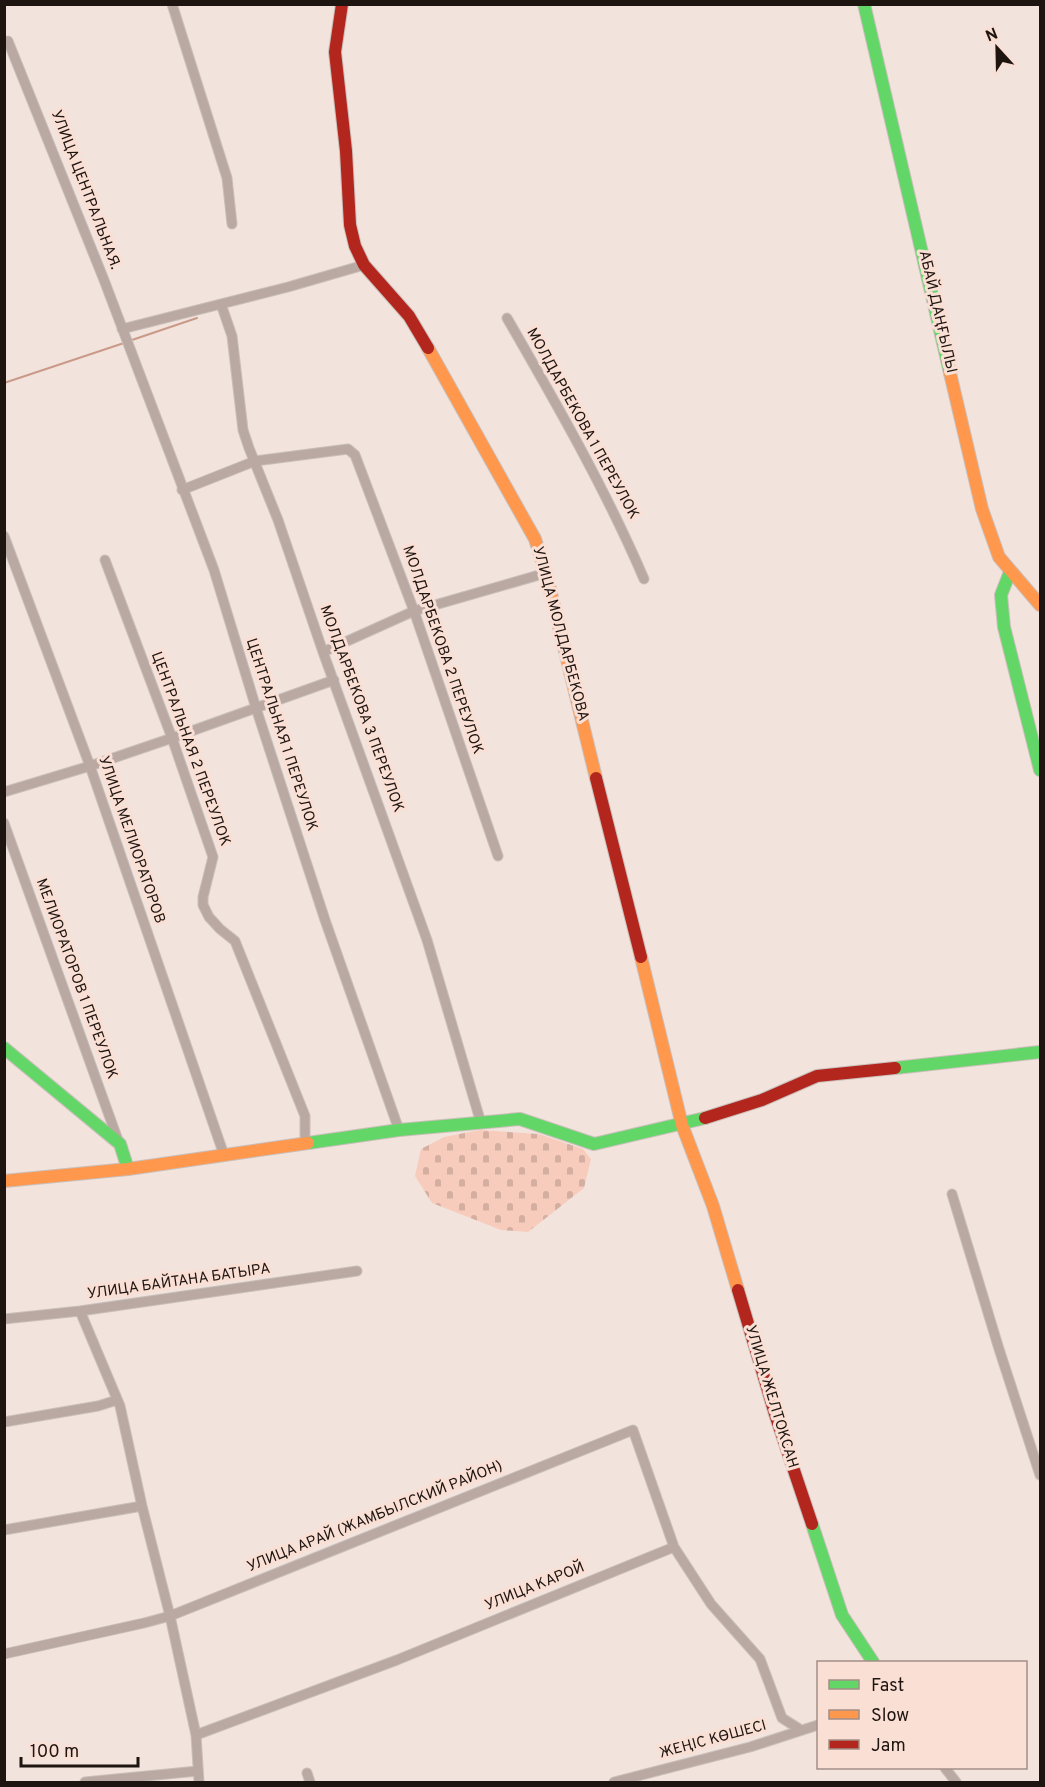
<svg xmlns="http://www.w3.org/2000/svg" width="1045" height="1787" font-family="Overpass,sans-serif">
	<defs>
		<pattern id="cemetery-stones" width="16" height="16" patternUnits="userSpaceOnUse" patternTransform="scale(1.5)"><rect width="16" height="16" fill="#f8ccbd"/><path d="M2 7V4a2 2 0 0 1 4 0v3zM10 15v-3a2 2 0 0 1 4 0v3z" fill="#d4aea1"/></pattern>
	</defs>
	<rect width="100%" height="100%" fill="#f2e3dd"/>
	<path fill="url(#cemetery-stones)" d="M 480,1130 L 539,1134 L 583,1149 L 591,1159 L 584,1188 L 528,1232 L 501,1230 L 432,1203 L 415,1176 L 421,1149 L 444,1137 Z"/>
	<g fill="none" stroke-linecap="round" stroke-linejoin="round">
		<path stroke="#ca9a88" stroke-width="2" d="M 129,341 L 197,318
			M 4,383 L 124,343"/>
		<g stroke="#cabfba" stroke-width="11">
			<path id="street" d="M 172,4 L 227,178 L 232,224
				M 8,41 L 104,280 L 214,570 L 256,708 L 325,920 L 399,1130
				M 221,304 L 232,336 L 243,430 L 249,448 L 278,520 L 323,652 L 427,940 L 481,1123
				M 507,318 C 556,403 605,488 644,579
				M 122,329 L 288,287 L 364,265
				M 182,490 L 255,461 L 348,449 L 355,455 L 414,611 L 498,856
				M 4,536 L 90,766 L 224,1155
				M 105,560 L 172,738 L 213,857 L 203,897 L 203,905 L 209,917 L 220,929 L 235,941 L 305,1116 L 305,1143
				M 323,652 L 414,611 L 546,573
				M 4,792 L 90,766 L 172,738 L 334,680
				M 4,823 L 119,1143
				M 952,1194 L 999,1349 L 1040,1475
				M 80,1311 L 120,1406 L 142,1506 L 170,1616 L 196,1735 L 199,1782
				M 4,1319 L 80,1311 L 357,1271
				M 4,1422 L 98,1406 L 117,1400
				M 4,1530 L 142,1506
				M 4,1654 L 144,1623 L 170,1616 L 633,1430 L 674,1547
				M 196,1735 L 397,1660 L 674,1547 L 711,1604 L 760,1659 L 782,1718 L 801,1730
				M 945,1768 L 956,1782
				M 307,1773 L 310,1782
				M 85,1782 L 198,1771
				M 614,1782 L 750,1747 L 818,1725"/>
		</g>
		<g stroke="#cabfba" stroke-width="14">
			<path id="fast" d="M 864,4 L 950,373
				M 1010,572 L 1001,595 L 1004,627 L 1040,770
				M 4,1048 L 120,1144 L 128,1169
				M 895,1068 L 1040,1052
				M 308,1143 L 399,1130 L 520,1119 L 594,1144 L 705,1118
				M 812,1524 L 842,1615 L 873,1662"/>
		</g>
		<g stroke="#cabfba" stroke-width="14">
			<path id="slow" d="M 428,348 L 535,539 L 546,573 L 596,778
				M 950,373 L 982,509 L 999,557 L 1040,605
				M 641,957 L 682,1125 L 713,1206 L 738,1290
				M 4,1181 L 128,1169 L 308,1143"/>
		</g>
		<g stroke="#cabfba" stroke-width="14">
			<path id="jam" d="M 342,4 L 335,52 L 346,151 L 350,225 L 355,246 L 364,265 L 409,316 L 428,348
				M 596,778 L 641,957
				M 705,1118 L 762,1100 L 817,1076 L 895,1068
				M 738,1290 L 775,1414 L 812,1524"/>
		</g>
		<use href="#street" stroke="#baa9a3" stroke-width="9"/>
		<use href="#fast" stroke="#63d668" stroke-width="12"/>
		<use href="#slow" stroke="#ff974d" stroke-width="12"/>
		<use href="#jam" stroke="#b3261e" stroke-width="12"/>
	</g>
	<g text-anchor="middle" dominant-baseline="central" stroke-width="6" stroke-linejoin="round" paint-order="stroke">
		<g font-size="15" fill="#1e1511" stroke="#fadfd5">
			<text transform="translate(85 190) rotate(69)">УЛИЦА ЦЕНТРАЛЬНАЯ.</text>
			<text transform="translate(937 312) rotate(77)">АБАЙ ДАҢҒЫЛЫ</text>
			<text transform="translate(582 424) rotate(61)">МОЛДАРБЕКОВА 1 ПЕРЕУЛОК</text>
			<text transform="translate(560 634) rotate(75)">УЛИЦА МОЛДАРБЕКОВА</text>
			<text transform="translate(442 650) rotate(71)">МОЛДАРБЕКОВА 2 ПЕРЕУЛОК</text>
			<text transform="translate(361 709) rotate(70)">МОЛДАРБЕКОВА 3 ПЕРЕУЛОК</text>
			<text transform="translate(281 735) rotate(72)">ЦЕНТРАЛЬНАЯ 1 ПЕРЕУЛОК</text>
			<text transform="translate(190 749) rotate(70)">ЦЕНТРАЛЬНАЯ 2 ПЕРЕУЛОК</text>
			<text transform="translate(131 840) rotate(71)">УЛИЦА МЕЛИОРАТОРОВ</text>
			<text transform="translate(76 979) rotate(70)">МЕЛИОРАТОРОВ 1 ПЕРЕУЛОК</text>
			<text transform="translate(179 1282) rotate(-8)">УЛИЦА БАЙТАНА БАТЫРА</text>
			<text transform="translate(771 1397) rotate(73)">УЛИЦА ЖЕЛТОКСАН</text>
			<text transform="translate(375 1517) rotate(-22)">УЛИЦА АРАЙ (ЖАМБЫЛСКИЙ РАЙОН)</text>
			<text transform="translate(535 1587) rotate(-22)">УЛИЦА КАРОЙ</text>
			<text transform="translate(713 1740) rotate(-15)">ЖЕҢІС КӨШЕСІ</text>
		</g>
	</g>
	<rect width="1045" height="1787" fill="none" stroke="#1e1511" stroke-width="12"/>
	<rect x="817" y="1661" width="210" height="108" fill="#fadfd5" stroke="#a28e87" stroke-width="1.5"/>
	<rect x="829" y="1680" width="30" height="9" fill="#63d668" stroke="#a28e87" stroke-width="1.5"/>
	<text x="871" y="1691" font-size="18" fill="#1e1511">Fast</text>
	<rect x="829" y="1710" width="30" height="9" fill="#ff974d" stroke="#a28e87" stroke-width="1.5"/>
	<text x="871" y="1721" font-size="18" fill="#1e1511">Slow</text>
	<rect x="829" y="1740" width="30" height="9" fill="#b3261e" stroke="#a28e87" stroke-width="1.5"/>
	<text x="871" y="1751" font-size="18" fill="#1e1511">Jam</text>
	<g transform="translate(997 48) rotate(338)" stroke="#fadfd5" stroke-width="4.5" paint-order="stroke">
	<path d="M0-4.5L10 22L0 15L-10 22Z" fill="#1e1511"/>
	<text y="-9" font-size="16" font-weight="bold" text-anchor="middle" fill="#1e1511">N</text>
	</g>
	<path d="M21 1757v9h117v-9" fill="none" stroke="#1e1511" stroke-width="3"/>
	<text x="30" y="1757" font-size="18" fill="#1e1511" stroke="#fadfd5" stroke-width="4.5" paint-order="stroke">100 m</text>
</svg>
